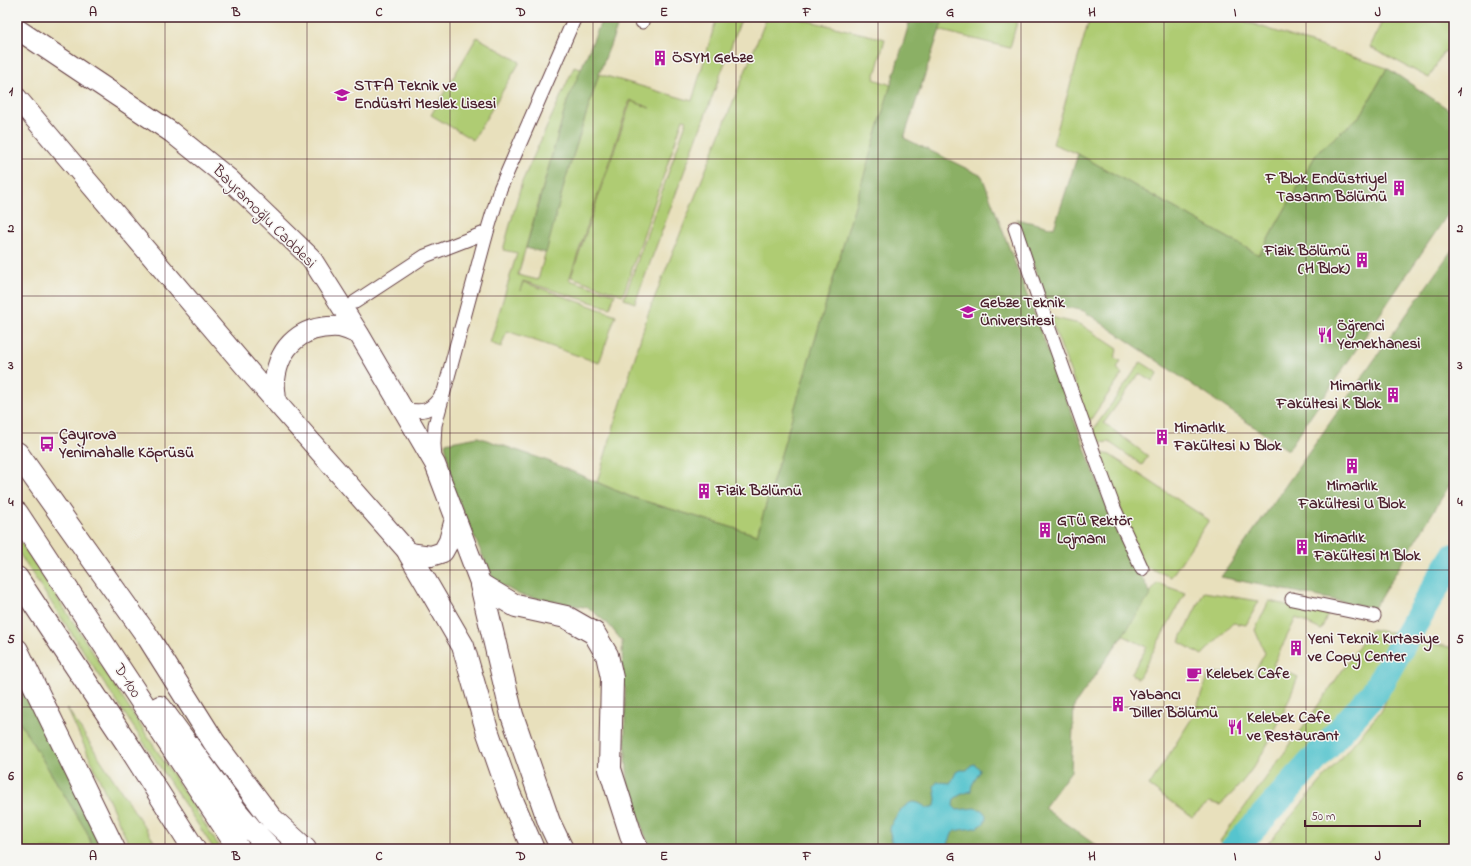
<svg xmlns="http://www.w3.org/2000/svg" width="1471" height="866" font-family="'Indie Flower',sans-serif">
	<rect width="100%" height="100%" fill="#f6f6f2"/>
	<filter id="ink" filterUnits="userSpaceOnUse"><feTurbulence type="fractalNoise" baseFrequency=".025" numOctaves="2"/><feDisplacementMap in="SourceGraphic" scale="8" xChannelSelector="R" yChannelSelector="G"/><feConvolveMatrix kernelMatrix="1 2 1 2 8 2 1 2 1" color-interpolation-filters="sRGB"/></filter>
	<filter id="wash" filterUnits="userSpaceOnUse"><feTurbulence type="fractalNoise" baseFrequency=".012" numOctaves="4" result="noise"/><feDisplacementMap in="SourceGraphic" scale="16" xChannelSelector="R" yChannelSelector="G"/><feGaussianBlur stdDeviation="0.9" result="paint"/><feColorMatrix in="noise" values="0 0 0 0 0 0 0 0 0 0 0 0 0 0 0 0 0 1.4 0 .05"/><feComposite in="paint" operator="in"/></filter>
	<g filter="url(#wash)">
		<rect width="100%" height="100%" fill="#e8e0bc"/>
		<path fill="#afcc73" stroke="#7c764f" d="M 717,17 L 742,17 L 635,303 L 624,299 L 687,120 L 683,119 L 623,295 L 571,277 L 631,101 L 650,108 L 630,100 L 569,280 L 615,294 L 610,308 L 523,281 L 520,291 L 523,282 L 616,315 L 599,363 L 507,331 L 501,347 L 490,343 L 517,253 L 503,250 L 522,182 L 574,67 L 582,69 L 567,102 L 518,275 L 538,280 L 565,181 L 599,74 L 692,101 Z
			M 767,17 L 792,17 L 885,39 L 874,79 L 891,85 L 757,535 L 631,497 L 597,482 L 648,314 Z
			M 907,17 L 1014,17 L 1018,18 L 1010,48 L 906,22 Z
			M 1090,17 L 1232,17 L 1387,68 L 1361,115 L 1317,153 L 1259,255 L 1078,154 L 1053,144 Z
			M 1384,17 L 1454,17 L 1454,57 L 1444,51 L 1429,78 L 1370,47 Z
			M 477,37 L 520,62 L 473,140 L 431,115 Z
			M 1050,317 L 1080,324 L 1118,349 L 1114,358 L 1121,361 L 1117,368 L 1122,374 L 1089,422 Z
			M 1141,362 L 1158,373 L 1153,381 L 1139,374 L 1104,423 L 1148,456 L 1142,465 L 1109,442 L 1097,443 L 1093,430 Z
			M 1099,452 L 1110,455 L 1209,520 L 1171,577 L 1143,566 Z
			M 17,536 L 221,849 L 214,849 L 37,581 L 17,550 Z
			M 1157,583 L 1185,593 L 1138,679 L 1131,674 L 1147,647 L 1122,635 Z
			M 1204,592 L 1259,601 L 1246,625 L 1233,623 L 1202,655 L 1179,642 Z
			M 1269,601 L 1328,614 L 1321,630 L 1296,618 L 1273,665 L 1298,677 C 1280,723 1258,772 1220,805 L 1209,802 L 1192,817 L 1149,786 L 1194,715 L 1209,673 L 1254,673 L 1265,653 L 1255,630 Z
			M 1371,629 L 1401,635 L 1364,701 L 1235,849 L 1227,849 L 1220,841 L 1303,727 Z
			M 1410,639 L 1454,648 L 1454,849 L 1263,849 L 1382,710 Z
			M 67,708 L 159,849 L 131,849 Z
			M 17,718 L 87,832 L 93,849 L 17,849 Z"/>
		<path fill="#8bb065" stroke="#6a6848" d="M 603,17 L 621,17 L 599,74 L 565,181 L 546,253 L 526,248 L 567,102 Z
			M 911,17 L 944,17 L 904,138 L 982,176 L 1115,528 L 1151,594 L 1074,706 L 1071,771 L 1044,808 L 1101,849 L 650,849 L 628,788 L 625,738 L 625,687 L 623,686 L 622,641 L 609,625 L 589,608 L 520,595 L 494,581 L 453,489 L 445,443 L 478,437 L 548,461 L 631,497 L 757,535 Z
			M 1387,68 L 1454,113 L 1454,205 L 1288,450 L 1084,311 L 1047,303 L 1017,219 L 1054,228 L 1078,154 L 1259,255 L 1317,153 L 1361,115 Z
			M 1454,247 L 1454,478 L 1374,608 L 1221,577 Z
			M 17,667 L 109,849 L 93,849 L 87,832 L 17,718 Z"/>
		<path fill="#57c4ce" stroke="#50727c" d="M 975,764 L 980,770 C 978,778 971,782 971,791 L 960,795 L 954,799 L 953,806 L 957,810 L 974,808 L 982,810 L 986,815 C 987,832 964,827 953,832 L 946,849 L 894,849 C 893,843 890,837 890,830 C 890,822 904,803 913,802 C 918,802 923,805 927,808 L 935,806 L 936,799 L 934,786 L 937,782 L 951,783 L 956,772 L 960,770 L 967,770 L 971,765 Z"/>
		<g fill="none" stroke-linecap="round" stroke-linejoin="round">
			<path stroke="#57c4ce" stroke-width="28" d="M 1234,849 L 1374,693 L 1436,586 L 1454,557"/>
		</g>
	</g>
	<g filter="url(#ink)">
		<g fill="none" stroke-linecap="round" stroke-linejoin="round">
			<g stroke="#623c41" stroke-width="15">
				<path id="street" d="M 642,22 L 643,17
					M 1015,228 L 1042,309 L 1087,435 L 1114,508 L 1142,569
					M 355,302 L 425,256 L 487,232
					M 403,409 C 422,413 431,412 442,394
					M 435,460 L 434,444 L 435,425 L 487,232 L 500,189 L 575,17
					M 1292,599 L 1374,616"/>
			</g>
			<g stroke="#623c41" stroke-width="22">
				<path id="primary" d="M 17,29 L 171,132 L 228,178 L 311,258 L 359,334 L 435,464 L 481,585
					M 17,98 L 254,377 L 409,553 L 431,556 L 443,552 L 449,541 L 455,519
					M 276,402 C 276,395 274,387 275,380 C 279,345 303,325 339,327 C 345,328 353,332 359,334"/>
			</g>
			<g stroke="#623c41" stroke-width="24">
				<path id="highway" d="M 17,453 L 148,637 L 214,742 L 271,818 L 305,849
					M 17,513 L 239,849
					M 409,553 L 463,646 L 487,730 L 509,793 L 533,849
					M 17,578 L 130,748 L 194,849
					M 481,585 L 516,606 L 566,617 L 594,633 L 607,655 L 612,678 L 610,769 L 632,838 L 637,849
					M 481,585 L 512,715 L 549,822 L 562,849
					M 17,650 L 114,849
					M 160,707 L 236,811 L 252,830 L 271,849"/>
			</g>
			<use href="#street" stroke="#fff" stroke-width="13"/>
			<use href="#primary" stroke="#fff" stroke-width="20"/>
			<use href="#highway" stroke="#fff" stroke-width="22"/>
		</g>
	</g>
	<path fill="none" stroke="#4a1f2b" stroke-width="1" stroke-opacity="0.55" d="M 165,17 L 165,849M 307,17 L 307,849M 450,17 L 450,849M 593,17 L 593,849M 736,17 L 736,849M 878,17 L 878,849M 1021,17 L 1021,849M 1164,17 L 1164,849M 1306,17 L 1306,849M 17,159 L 1454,159M 17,296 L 1454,296M 17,433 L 1454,433M 17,570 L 1454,570M 17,707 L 1454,707"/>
	<defs>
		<g id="building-bare" transform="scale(1.2)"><path d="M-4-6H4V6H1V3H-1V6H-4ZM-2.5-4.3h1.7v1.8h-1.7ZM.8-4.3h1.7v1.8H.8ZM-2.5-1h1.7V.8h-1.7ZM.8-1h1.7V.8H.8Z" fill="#b5179e" stroke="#f6f6f2" stroke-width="2.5" paint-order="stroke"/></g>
		<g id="school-bare" transform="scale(1.2)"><path d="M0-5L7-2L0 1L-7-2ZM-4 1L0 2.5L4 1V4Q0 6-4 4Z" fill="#b5179e" stroke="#f6f6f2" stroke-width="2.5" paint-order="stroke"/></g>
		<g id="university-bare" transform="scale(1.2)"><path d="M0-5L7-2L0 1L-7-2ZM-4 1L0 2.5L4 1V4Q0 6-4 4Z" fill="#b5179e" stroke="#f6f6f2" stroke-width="2.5" paint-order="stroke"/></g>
		<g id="restaurant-bare" transform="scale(1.2)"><path d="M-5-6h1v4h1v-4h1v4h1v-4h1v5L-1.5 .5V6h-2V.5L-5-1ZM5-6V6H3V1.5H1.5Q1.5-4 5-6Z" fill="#b5179e" stroke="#f6f6f2" stroke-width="2.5" paint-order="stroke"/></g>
		<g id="bus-bare" transform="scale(1.2)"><path d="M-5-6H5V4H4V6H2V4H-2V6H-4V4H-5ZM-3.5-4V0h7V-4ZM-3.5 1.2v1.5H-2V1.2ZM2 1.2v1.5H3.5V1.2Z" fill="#b5179e" stroke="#f6f6f2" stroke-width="2.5" paint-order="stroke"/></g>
		<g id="cafe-bare" transform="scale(1.2)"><path d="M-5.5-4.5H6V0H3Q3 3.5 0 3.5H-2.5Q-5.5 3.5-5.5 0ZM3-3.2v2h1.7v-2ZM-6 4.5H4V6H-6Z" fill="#b5179e" stroke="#f6f6f2" stroke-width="2.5" paint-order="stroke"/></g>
	</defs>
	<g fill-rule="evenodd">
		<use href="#building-bare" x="660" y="58"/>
		<use href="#school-bare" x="342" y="95"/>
		<use href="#building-bare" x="1399" y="188"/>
		<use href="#building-bare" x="1362" y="260"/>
		<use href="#university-bare" x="968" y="312"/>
		<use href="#restaurant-bare" x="1325" y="335"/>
		<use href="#building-bare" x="1393" y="395"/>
		<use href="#building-bare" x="1162" y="437"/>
		<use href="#bus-bare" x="47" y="444"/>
		<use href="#building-bare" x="1352" y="466"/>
		<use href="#building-bare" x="704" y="491"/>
		<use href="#building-bare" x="1045" y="530"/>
		<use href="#building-bare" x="1302" y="547"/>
		<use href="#building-bare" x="1296" y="648"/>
		<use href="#cafe-bare" x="1194" y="674"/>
		<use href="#building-bare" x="1118" y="704"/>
		<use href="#restaurant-bare" x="1235" y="727"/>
	</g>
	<g text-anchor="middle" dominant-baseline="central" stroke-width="3" stroke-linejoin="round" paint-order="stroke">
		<g font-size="16" font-weight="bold" fill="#4a1f2b" stroke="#f6f6f2" text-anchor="start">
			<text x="672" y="58">ÖSYM Gebze</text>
			<text x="354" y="86">STFA Teknik ve<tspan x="354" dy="18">Endüstri Meslek Lisesi</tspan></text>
			<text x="1387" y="179" text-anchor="end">F Blok Endüstriyel<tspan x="1387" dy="18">Tasarım Bölümü</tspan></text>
			<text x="1350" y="251" text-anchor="end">Fizik Bölümü<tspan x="1350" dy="18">(H Blok)</tspan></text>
			<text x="980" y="303">Gebze Teknik<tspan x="980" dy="18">Üniversitesi</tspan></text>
			<text x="1337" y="326">Öğrenci<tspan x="1337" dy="18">Yemekhanesi</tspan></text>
			<text x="1381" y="386" text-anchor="end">Mimarlık<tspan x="1381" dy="18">Fakültesi K Blok</tspan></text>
			<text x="1174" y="428">Mimarlık<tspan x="1174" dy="18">Fakültesi N Blok</tspan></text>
			<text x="59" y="435">Çayırova<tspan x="59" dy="18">Yenimahalle Köprüsü</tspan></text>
			<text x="1352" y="486" text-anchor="middle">Mimarlık<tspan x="1352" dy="18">Fakültesi U Blok</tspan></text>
			<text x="716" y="491">Fizik Bölümü</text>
			<text x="1057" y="521">GTÜ Rektör<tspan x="1057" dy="18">Lojmanı</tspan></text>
			<text x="1314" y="538">Mimarlık<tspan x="1314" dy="18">Fakültesi M Blok</tspan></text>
			<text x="1308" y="639">Yeni Teknik Kırtasiye<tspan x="1308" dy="18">ve Copy Center</tspan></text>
			<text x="1206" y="674">Kelebek Cafe</text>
			<text x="1130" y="695">Yabancı<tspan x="1130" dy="18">Diller Bölümü</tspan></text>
			<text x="1247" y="718">Kelebek Cafe<tspan x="1247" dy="18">ve Restaurant</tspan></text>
		</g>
		<g font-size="16" fill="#4a1f2b" stroke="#f6f6f2">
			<text transform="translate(264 217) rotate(45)">Bayramoğlu Caddesi</text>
			<text transform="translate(127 681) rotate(57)">D-100</text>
		</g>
	</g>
	<rect width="1471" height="866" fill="none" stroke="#f6f6f2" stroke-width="44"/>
	<path d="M1305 820v6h115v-6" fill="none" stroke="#4a1f2b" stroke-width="2"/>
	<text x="1311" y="820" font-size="12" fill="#4a1f2b" stroke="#f6f6f2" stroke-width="3" paint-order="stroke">50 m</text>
	<rect x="22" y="22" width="1427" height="822" fill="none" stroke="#4a1f2b" stroke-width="1.5"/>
	<g font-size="13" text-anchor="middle" font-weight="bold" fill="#4a1f2b">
		<text x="93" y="16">A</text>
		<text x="236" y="16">B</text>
		<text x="379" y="16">C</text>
		<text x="521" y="16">D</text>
		<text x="664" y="16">E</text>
		<text x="807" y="16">F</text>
		<text x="950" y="16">G</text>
		<text x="1092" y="16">H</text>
		<text x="1235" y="16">I</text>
		<text x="1378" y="16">J</text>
		<text x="11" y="95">1</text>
		<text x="1460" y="95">1</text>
		<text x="11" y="232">2</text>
		<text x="1460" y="232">2</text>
		<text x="11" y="369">3</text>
		<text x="1460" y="369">3</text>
		<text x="11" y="506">4</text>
		<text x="1460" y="506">4</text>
		<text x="11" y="643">5</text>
		<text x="1460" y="643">5</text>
		<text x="11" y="780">6</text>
		<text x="1460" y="780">6</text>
		<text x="93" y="860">A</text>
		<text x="236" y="860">B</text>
		<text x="379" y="860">C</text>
		<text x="521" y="860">D</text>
		<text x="664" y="860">E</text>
		<text x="807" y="860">F</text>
		<text x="950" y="860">G</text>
		<text x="1092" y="860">H</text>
		<text x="1235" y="860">I</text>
		<text x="1378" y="860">J</text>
	</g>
</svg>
